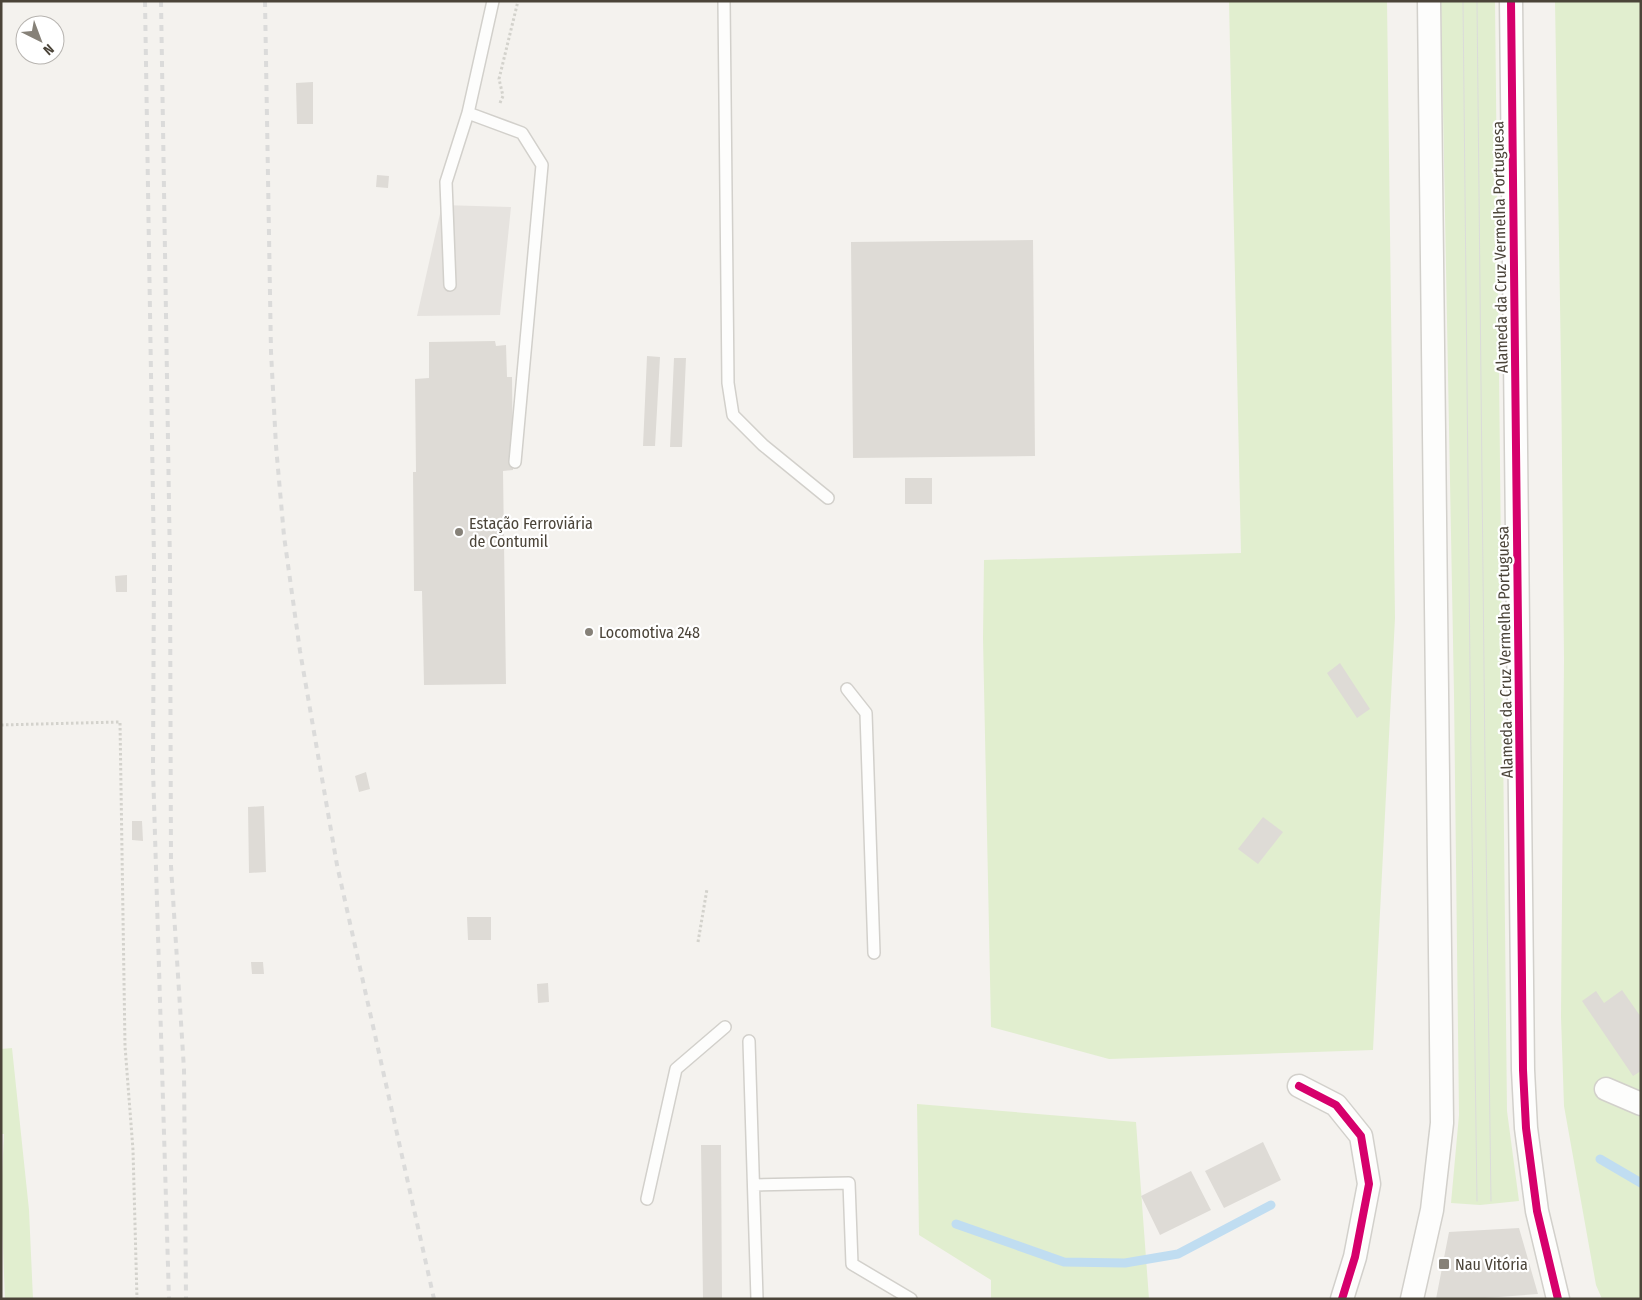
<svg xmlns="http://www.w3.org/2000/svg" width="1642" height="1300" font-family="'Fira Sans Condensed',sans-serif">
	<rect width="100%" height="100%" fill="#f4f2ee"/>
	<path fill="#e1eecf" d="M 1229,1 L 1387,1 L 1395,618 L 1373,1050 L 1109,1059 L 991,1027 L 983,638 L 984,560 L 1241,553 Z
		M 1441,1 L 1495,1 L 1507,1111 L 1519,1201 L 1480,1205 L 1451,1203 L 1459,1115 L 1454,694 Z
		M 1555,1 L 1641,1 L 1641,1299 L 1602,1299 L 1596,1285 L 1564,1106 L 1561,1017 L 1564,659 L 1561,364 Z
		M 12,1048 L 29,1210 L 33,1299 L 5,1299 L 1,1196 L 4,1134 L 1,1134 L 1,1049 Z
		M 917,1104 L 1136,1122 L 1149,1299 L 991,1299 L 991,1280 L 919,1235 Z"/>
	<path fill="#e6e3df" d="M 442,205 L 511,207 L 500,315 L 417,316 Z"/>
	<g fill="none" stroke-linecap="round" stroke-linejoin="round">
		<path stroke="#c0ddf1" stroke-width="9" d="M 1600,1159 L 1641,1183
			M 956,1224 L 1064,1262 L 1125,1263 L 1178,1254 L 1271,1205"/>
	</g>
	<path fill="#dedbd6" d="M 313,82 L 313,124 L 297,124 L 296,83 Z
		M 377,175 L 389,176 L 388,188 L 376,187 Z
		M 1033,240 L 1035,456 L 853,458 L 851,242 Z
		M 495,341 L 496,346 L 506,345 L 507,377 L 512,377 L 513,470 L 503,471 L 506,684 L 424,685 L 422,591 L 414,591 L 413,472 L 416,472 L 415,379 L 429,378 L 429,342 Z
		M 647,356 L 660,357 L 655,446 L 643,446 Z
		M 674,358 L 686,358 L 682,447 L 670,447 Z
		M 905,478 L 932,478 L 932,504 L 905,504 Z
		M 127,575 L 127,592 L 116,592 L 115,576 Z
		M 1340,663 L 1370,709 L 1357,718 L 1327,673 Z
		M 366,772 L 370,789 L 359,792 L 355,776 Z
		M 264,806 L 266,872 L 249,873 L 248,807 Z
		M 1263,817 L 1283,832 L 1258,864 L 1238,849 Z
		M 132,821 L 142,821 L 143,841 L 132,840 Z
		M 467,917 L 491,917 L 491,940 L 468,940 Z
		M 251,962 L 263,962 L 264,974 L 252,974 Z
		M 548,983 L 549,1002 L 538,1003 L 537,984 Z
		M 1622,990 L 1641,1017 L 1641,1071 L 1633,1076 L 1582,1001 L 1596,991 L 1604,1003 Z
		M 1263,1142 L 1281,1180 L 1224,1208 L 1205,1171 Z
		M 701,1145 L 721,1145 L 722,1299 L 703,1299 Z
		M 1191,1171 L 1211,1210 L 1160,1235 L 1141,1196 Z
		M 1519,1228 L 1538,1294 L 1471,1299 L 1436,1299 L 1449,1232 Z"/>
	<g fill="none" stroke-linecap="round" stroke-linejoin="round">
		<g stroke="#d2d0cb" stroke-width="14">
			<path id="service" d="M 724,1 L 728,383 L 733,415 L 763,445 L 828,498
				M 468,113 L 522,133 L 542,165 L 515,462
				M 450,285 L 446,182 L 468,113 L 493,1
				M 847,689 L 866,713 L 874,953
				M 749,1041 L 757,1299
				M 755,1185 L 849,1183 L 852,1264 L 911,1299
				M 647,1199 L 676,1069 L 725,1027"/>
		</g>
		<g stroke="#d2d0cb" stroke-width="25">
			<path id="minor" d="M 1511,1 L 1523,1070 L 1526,1128 L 1537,1211 L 1558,1299
				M 1299,1086 L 1336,1105 L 1361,1136 L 1369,1184 L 1355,1257 L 1342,1299
				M 1606,1089 L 1641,1104
				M 1412,1299 L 1432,1210 L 1442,1123 L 1429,1"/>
		</g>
		<path stroke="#d3d2cc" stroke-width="3" stroke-dasharray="2.5 2.5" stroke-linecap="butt" d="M 500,103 L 503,96 L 499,79 L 518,1
			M 1,725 L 120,722 L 125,1046 L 133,1150 L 137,1299
			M 698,942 L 707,889"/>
		<use href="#service" stroke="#fdfdfc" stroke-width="11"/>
		<use href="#minor" stroke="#fdfdfc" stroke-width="22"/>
		<path stroke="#dbdbda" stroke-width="1" d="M 1463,1 L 1471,764 L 1477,1201
			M 1477,1 L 1485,764 L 1491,1201"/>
		<path stroke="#dbdbda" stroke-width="4" stroke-dasharray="6 6" stroke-linecap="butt" d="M 145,1 L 154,561 L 153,769 L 169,1299
			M 161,1 L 170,566 L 171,866 L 184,1069 L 186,1299
			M 265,1 L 271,352 L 276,446 L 284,536 L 300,651 L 337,865 L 434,1299"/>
		<g stroke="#fff" stroke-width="11">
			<path id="cycleway" d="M 1511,1 L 1523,1070 L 1526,1128 L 1537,1211 L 1558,1299
				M 1299,1086 L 1336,1105 L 1361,1136 L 1369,1184 L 1355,1257 L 1342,1299"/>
		</g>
		<use href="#cycleway" stroke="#d6006c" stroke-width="8"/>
	</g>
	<g fill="#868178" stroke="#fff" stroke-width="2">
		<circle cx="459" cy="532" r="5"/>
		<circle cx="589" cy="632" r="5"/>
		<rect x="1438" y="1258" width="12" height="12" rx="2.5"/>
	</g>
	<g text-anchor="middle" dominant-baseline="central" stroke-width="4.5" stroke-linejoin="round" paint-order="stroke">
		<g font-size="16" fill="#4b4439" stroke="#fff">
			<text transform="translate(1500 247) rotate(-91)">Alameda da Cruz Vermelha Portuguesa</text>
			<text transform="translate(1505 652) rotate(-91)">Alameda da Cruz Vermelha Portuguesa</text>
		</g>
		<g font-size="16" fill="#4b4439" stroke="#fff" text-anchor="start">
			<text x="469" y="523">Estação Ferroviária<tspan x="469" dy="18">de Contumil</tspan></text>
			<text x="599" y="632">Locomotiva 248</text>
			<text x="1455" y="1264">Nau Vitória</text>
		</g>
	</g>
	<rect width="1642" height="1300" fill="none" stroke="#4b4439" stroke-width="5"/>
	<g transform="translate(40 40) rotate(138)"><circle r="24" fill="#ffffff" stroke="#b7b4b0"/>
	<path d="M0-4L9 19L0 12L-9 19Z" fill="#868178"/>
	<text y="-8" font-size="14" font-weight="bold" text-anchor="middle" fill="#4b4439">N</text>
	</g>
</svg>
